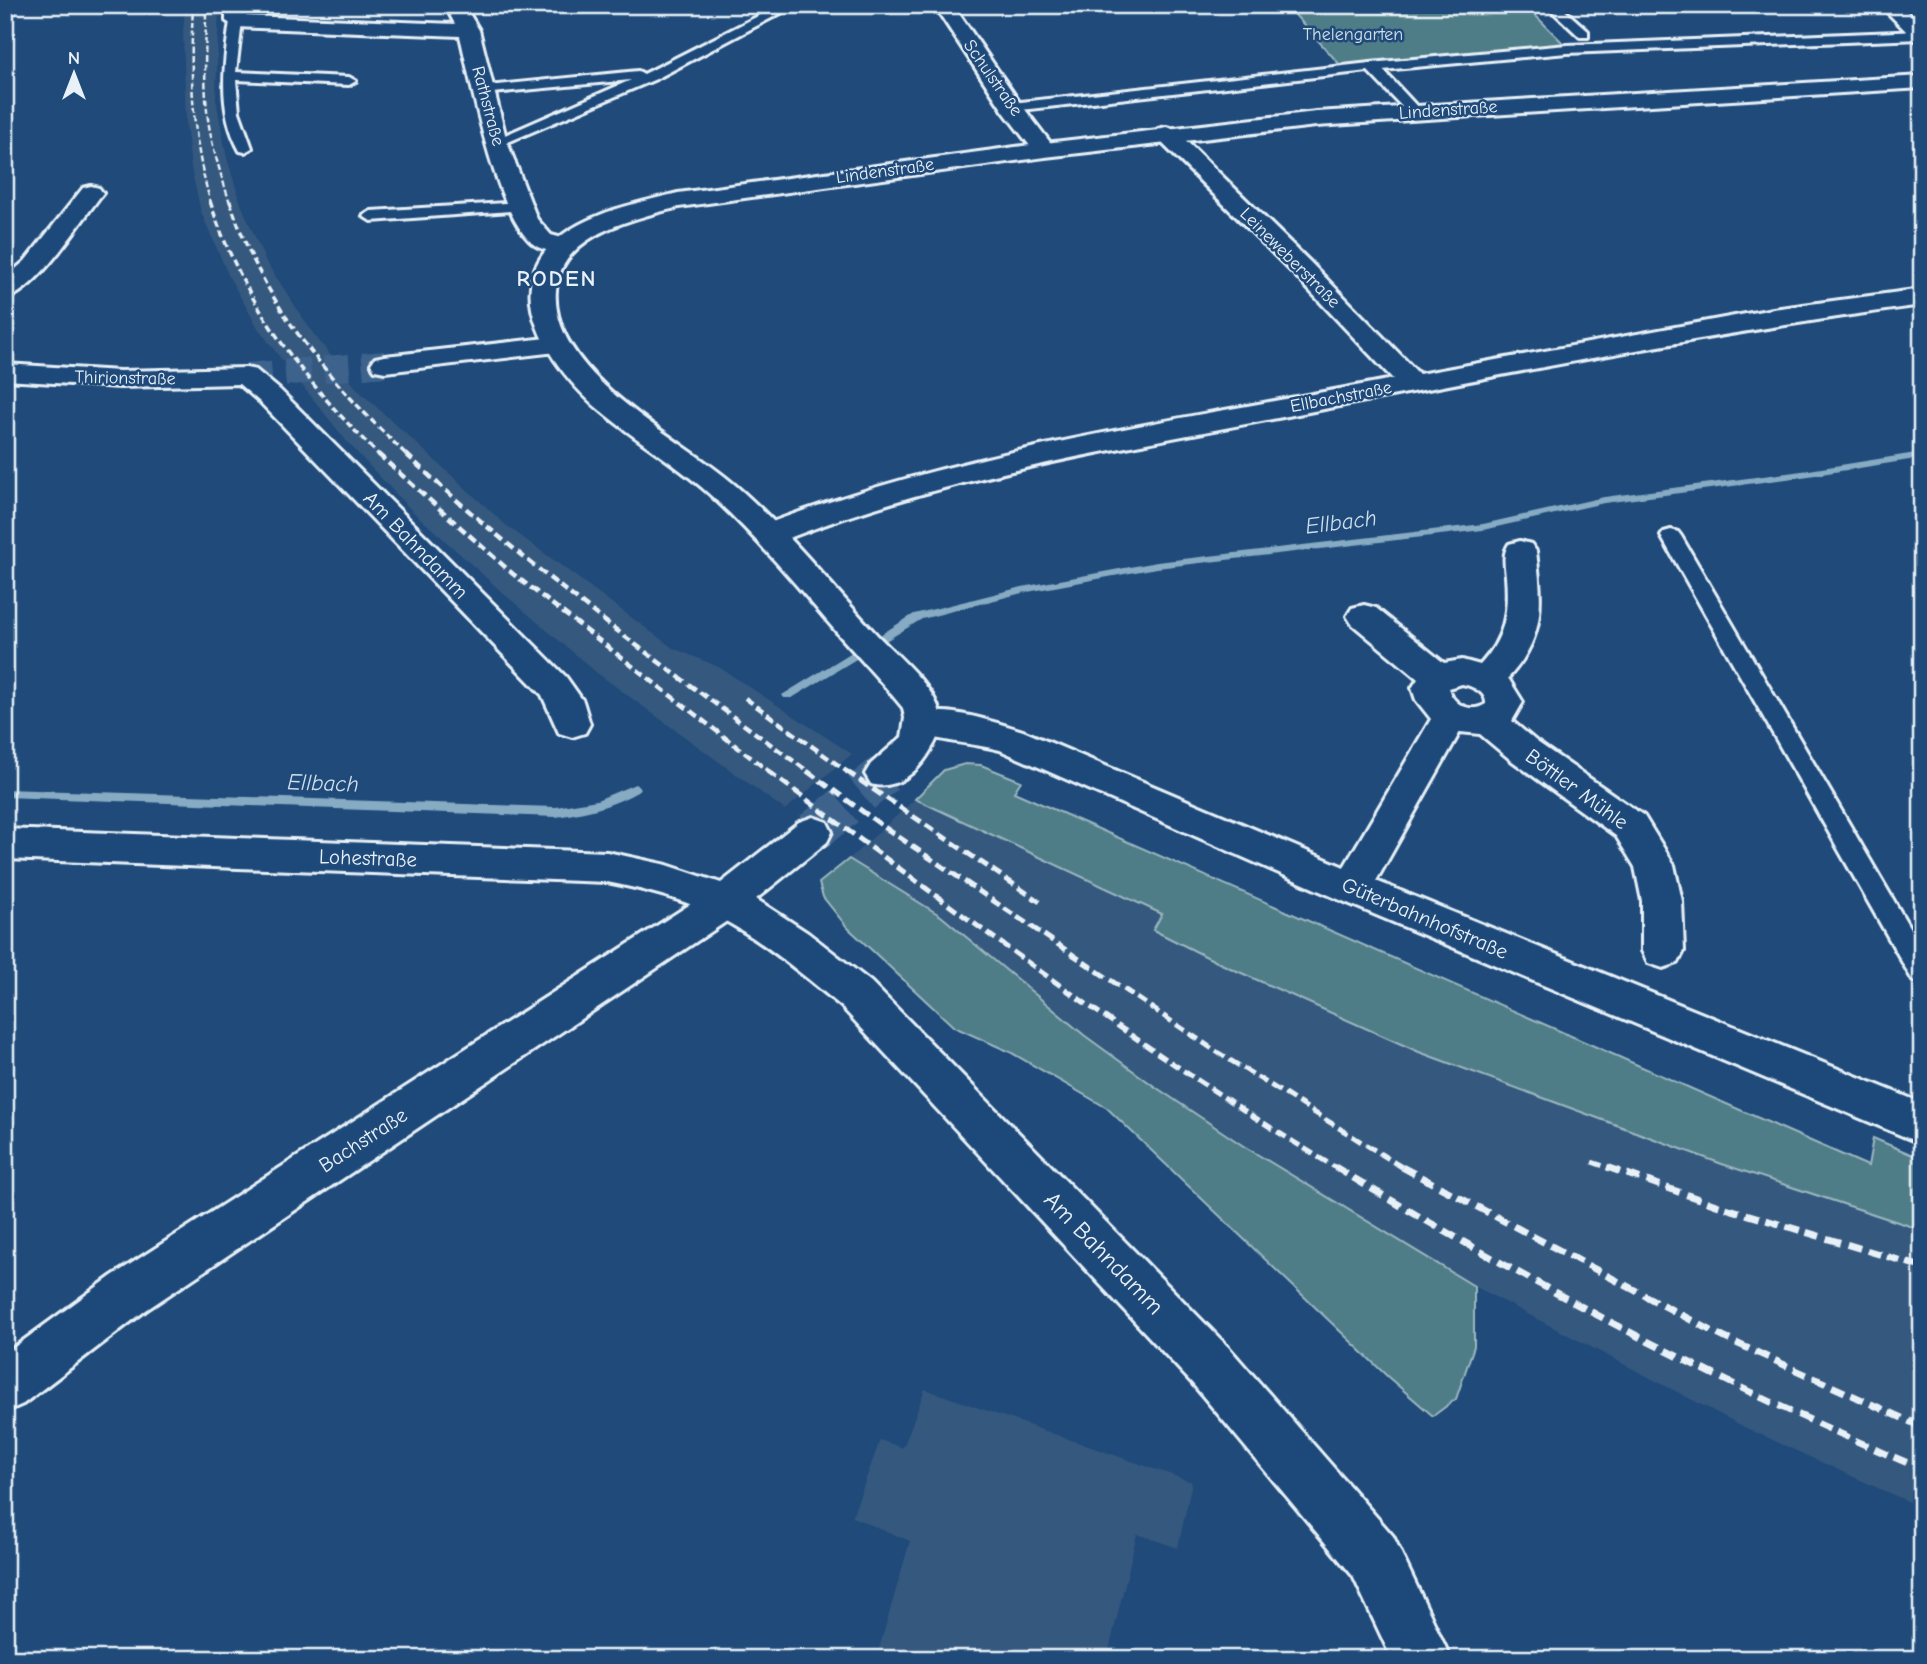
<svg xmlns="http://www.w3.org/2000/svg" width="1927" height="1664" font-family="'Comic Neue',sans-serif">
	<rect width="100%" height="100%" fill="#1f4a7a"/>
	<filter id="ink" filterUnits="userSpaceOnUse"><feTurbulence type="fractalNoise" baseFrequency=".0143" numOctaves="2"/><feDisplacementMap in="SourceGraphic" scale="14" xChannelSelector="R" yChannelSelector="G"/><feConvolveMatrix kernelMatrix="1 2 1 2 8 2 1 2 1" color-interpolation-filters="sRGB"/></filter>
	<g filter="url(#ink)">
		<path fill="#34587e" d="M 185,5 L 219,5 L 216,99 L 227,158 L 241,204 L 265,260 L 313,333 L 358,390 L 506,525 L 673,648 L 719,667 L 852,754 L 785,810 L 597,673 L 503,593 L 410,509 L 348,443 L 281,359 L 258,328 L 229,277 L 201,212 L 191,168 L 186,124 L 183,33 Z
			M 915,799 L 1162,915 L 1154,930 L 1219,963 L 1419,1052 L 1722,1164 L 1922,1230 L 1922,1508 L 1746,1428 L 1474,1286 L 1242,1145 L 1154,1086 L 849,859 Z
			M 925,1389 L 1192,1482 L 1178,1548 L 1137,1534 L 1107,1659 L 876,1659 L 910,1541 L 852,1517 L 880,1440 L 903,1448 Z"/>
		<path fill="#507d87" stroke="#9cb7c0" stroke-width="2" d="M 1286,5 L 1525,5 L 1568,48 L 1341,66 Z
			M 965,764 L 981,765 L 1021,781 L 1014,792 L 1868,1166 L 1873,1138 L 1922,1159 L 1922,1230 L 1722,1164 L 1419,1052 L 1219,963 L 1153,930 L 1162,914 L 915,799 L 944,770 Z
			M 849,859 L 941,916 L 1084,1035 L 1154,1086 L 1242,1145 L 1474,1286 L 1474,1346 L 1456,1399 L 1433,1416 L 1388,1377 L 1107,1108 L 1010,1052 L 954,1027 L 847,927 L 823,897 L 819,883 Z"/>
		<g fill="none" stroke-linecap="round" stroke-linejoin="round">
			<path fill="#86abc3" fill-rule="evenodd" d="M 1922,452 L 1922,458 L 1809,476 L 1604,503 L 1483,530 L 1157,568 L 1022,593 L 922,619 L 792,698 L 784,698 L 782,695 L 914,614 L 1022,587 L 1157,562 L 1483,524 L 1604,497 L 1809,470 Z
				M 635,784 L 641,788 L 639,791 C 613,806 586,813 556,817 L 5,797 L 5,789 L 556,807 L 597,800 Z"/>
			<path stroke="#3d638d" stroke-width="26" stroke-dasharray="26 13" stroke-linecap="butt" d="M 246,376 L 385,364"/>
			<path stroke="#3d638d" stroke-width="41" stroke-dasharray="41 21" stroke-linecap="butt" d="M 813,832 L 884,774"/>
			<g stroke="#e8f1f8" stroke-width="6">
				<path id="lane" d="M 780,5 L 796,5 L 656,79 L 501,145 L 491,145 L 489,142 L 631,80 L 482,94 L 477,93 L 477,87 L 638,71 L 644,74 Z
					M 1546,5 L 1559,5 L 1588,31 L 1588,37 L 1580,37 Z
					M 236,17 L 242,21 L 236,72 L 349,77 L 356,81 L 349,85 L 236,80 L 239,112 L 252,148 L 245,152 L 240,151 C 217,110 224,66 230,21 Z
					M 1922,31 L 1921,39 L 1567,53 L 1383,70 L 1422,112 L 1415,116 L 1410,115 L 1368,71 L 1012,111 L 1005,107 L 1012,103 L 1370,63 L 1567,45 Z
					M 521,202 L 529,207 L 526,210 L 371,221 L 363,216 L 371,211 Z
					M 1671,530 L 1678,532 L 1681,536 L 1922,949 L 1922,984 L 1913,981 L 1661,536 L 1664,532 Z"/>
			</g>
			<g stroke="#e8f1f8" stroke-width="6">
				<path id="street" d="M 226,5 L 246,5 L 246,16 L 455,24 L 445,5 L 464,5 L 479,30 L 507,142 L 537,219 L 551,235 L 573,241 L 576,246 L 573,251 C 562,254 540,251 532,243 C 495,211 472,85 460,36 L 236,27 L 226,21 Z
					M 934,5 L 953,5 L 1020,103 L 1056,150 L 1053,155 L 1037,155 L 1004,112 Z
					M 1166,127 L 1174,129 L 1310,262 L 1419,374 L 1773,309 L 1922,289 L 1922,305 C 1712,333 1506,374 1298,414 C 1123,448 948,475 781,541 L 770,544 L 759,541 L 754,534 L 759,527 C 962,449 1180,420 1393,379 L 1292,272 L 1158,139 L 1155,134 L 1158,129 Z
					M 91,186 L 99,188 L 103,193 L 99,198 C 79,224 37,291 5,299 L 5,278 L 25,261 L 83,188 Z
					M 555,337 L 565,339 L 569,345 L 565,351 L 385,372 L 375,370 L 371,364 L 375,358 L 385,356 Z
					M 5,364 L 120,371 L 246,368 L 256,370 L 280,390 L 566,677 L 583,701 L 590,724 L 585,733 L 572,737 L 559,733 L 542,695 L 260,402 L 239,384 L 120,387 L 5,380 Z
					M 1520,541 L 1531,544 L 1536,551 C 1542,603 1546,637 1508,678 L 1523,702 L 1512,721 L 1537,742 L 1644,816 L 1674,865 L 1682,901 L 1684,951 L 1678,963 L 1663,968 L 1648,963 L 1642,951 L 1642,901 L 1635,867 L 1616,836 L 1511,760 L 1480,734 L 1460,732 L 1376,881 L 1922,1103 L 1922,1144 L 1338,899 L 1000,750 C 971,743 941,741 913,733 L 908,724 L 913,715 C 947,705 990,721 1023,731 L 1344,867 L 1431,719 L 1416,700 L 1412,688 L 1418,679 L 1352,624 L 1347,616 L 1352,608 L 1364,605 L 1376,608 L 1444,663 L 1462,660 L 1480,665 C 1505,638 1509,612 1506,576 C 1505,565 1502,554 1509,544 ZM 1462,684 C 1473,686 1487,693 1486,704 C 1471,714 1453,705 1448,688 Z
					M 725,886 L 739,891 L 745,902 L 739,913 L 146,1310 L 23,1404 L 5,1412 L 5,1354 L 112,1276 L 711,891 Z"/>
			</g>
			<g stroke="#e8f1f8" stroke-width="6">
				<path id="secondary" d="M 5,5 L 23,5 L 5,16 Z
					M 1880,5 L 1900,5 L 1922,25 L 1922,42 L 1915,40 Z
					M 1922,76 L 1922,88 L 1316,126 L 1045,157 L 679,207 C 634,219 561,233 556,290 C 549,375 681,437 735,485 C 787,530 830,584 877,635 C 894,653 930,683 938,707 C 944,723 939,737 930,751 C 918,772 895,791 871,784 L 865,774 L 871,764 L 902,737 L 905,718 L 903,708 C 883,683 861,660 840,636 C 800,589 760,541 715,499 C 680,466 638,442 601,411 C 550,368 490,282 568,231 C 601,210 641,202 678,193 L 1045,143 L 1316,112 Z
					M 813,817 L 827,822 L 832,832 L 827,842 L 756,899 L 808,933 L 871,982 L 1229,1348 L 1393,1536 L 1451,1659 L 1392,1659 L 1353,1576 L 1193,1384 L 841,1006 C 796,969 750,929 695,906 C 667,895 637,888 607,882 L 5,859 L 5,829 L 607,852 L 667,865 L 721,883 L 799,822 Z"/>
			</g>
			<use href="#lane" fill="#1f4a7a" fill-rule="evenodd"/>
			<use href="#street" fill="#1f4a7a" fill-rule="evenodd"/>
			<use href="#secondary" fill="#1f4a7a" fill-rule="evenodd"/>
			<path stroke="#e8f1f8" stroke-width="2.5" stroke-dasharray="6 2.5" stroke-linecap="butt" d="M 193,5 C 190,71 191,139 211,203
				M 206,5 C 206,43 203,81 208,119 C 212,148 221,175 230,203"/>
			<path stroke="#e8f1f8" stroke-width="3.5" stroke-dasharray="7 3.5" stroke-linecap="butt" d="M 210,201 C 242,302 305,383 380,456
				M 230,201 C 262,304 331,383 408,456"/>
			<path stroke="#e8f1f8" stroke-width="4.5" stroke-dasharray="9 4.5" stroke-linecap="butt" d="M 378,454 L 513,574 L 771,773
				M 406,454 C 531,572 672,672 810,773
				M 745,698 L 849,773"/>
			<path stroke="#e8f1f8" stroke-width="5" stroke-dasharray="11 5" stroke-linecap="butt" d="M 768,771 C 954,909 1140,1050 1338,1169
				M 807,771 L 884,827 L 1217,1052 L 1405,1169
				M 846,771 L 1040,902
				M 1592,1162 L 1612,1169"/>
			<path stroke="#e8f1f8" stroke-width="7" stroke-dasharray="14 7" stroke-linecap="butt" d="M 1335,1167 C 1524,1280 1720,1385 1922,1469
				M 1402,1167 L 1725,1338 L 1922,1427
				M 1607,1167 L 1719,1206 L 1922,1267"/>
		</g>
	</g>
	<g text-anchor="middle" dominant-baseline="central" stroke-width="5" stroke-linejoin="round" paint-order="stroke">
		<g font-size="18" fill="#d1e0e7" stroke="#1f4a7a">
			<text x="1353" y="34">Thelengarten</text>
		</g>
		<g font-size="18" fill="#e8f1f8" stroke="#1f4a7a">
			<text transform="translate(993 78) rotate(55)">Schulstraße</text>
			<text transform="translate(488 106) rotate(75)">Rathstraße</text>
			<text transform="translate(1448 110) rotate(-4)">Lindenstraße</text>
			<text transform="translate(885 171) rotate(-8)">Lindenstraße</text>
			<text transform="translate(1290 258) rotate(45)">Leineweberstraße</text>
			<text transform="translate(125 378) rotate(1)">Thirionstraße</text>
			<text transform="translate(1341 397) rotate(-11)">Ellbachstraße</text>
		</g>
		<g font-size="21" fill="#e8f1f8" stroke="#1f4a7a">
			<text transform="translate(416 545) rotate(46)">Am Bahndamm</text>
			<text transform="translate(1577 789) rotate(36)">Böttler Mühle</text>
			<text transform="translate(368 858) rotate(2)">Lohestraße</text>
			<text transform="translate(1425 918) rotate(23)">Güterbahnhofstraße</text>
			<text transform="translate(363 1140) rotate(-33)">Bachstraße</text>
		</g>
		<g font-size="23" font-weight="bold" letter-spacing="2" fill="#e8f1f8" stroke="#1f4a7a">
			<text x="557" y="278">RODEN</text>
		</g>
		<g font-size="23" font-style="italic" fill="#cfdfeb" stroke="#1f4a7a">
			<text transform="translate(1341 522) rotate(-7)">Ellbach</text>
			<text transform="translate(323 783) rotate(2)">Ellbach</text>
		</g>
		<g font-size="24" fill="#e8f1f8" stroke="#1f4a7a">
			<text transform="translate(1104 1253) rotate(46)">Am Bahndamm</text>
		</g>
	</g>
	<rect width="1927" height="1664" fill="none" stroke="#1f4a7a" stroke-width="28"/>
	<rect x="14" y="14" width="1899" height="1636" fill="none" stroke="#e8f1f8" stroke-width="2.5" filter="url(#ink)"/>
	<g transform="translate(74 74)" stroke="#1f4a7a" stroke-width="5" paint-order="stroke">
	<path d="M0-5L12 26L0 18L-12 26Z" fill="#e8f1f8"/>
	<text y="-10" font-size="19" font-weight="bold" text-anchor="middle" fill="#e8f1f8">N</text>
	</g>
</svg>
